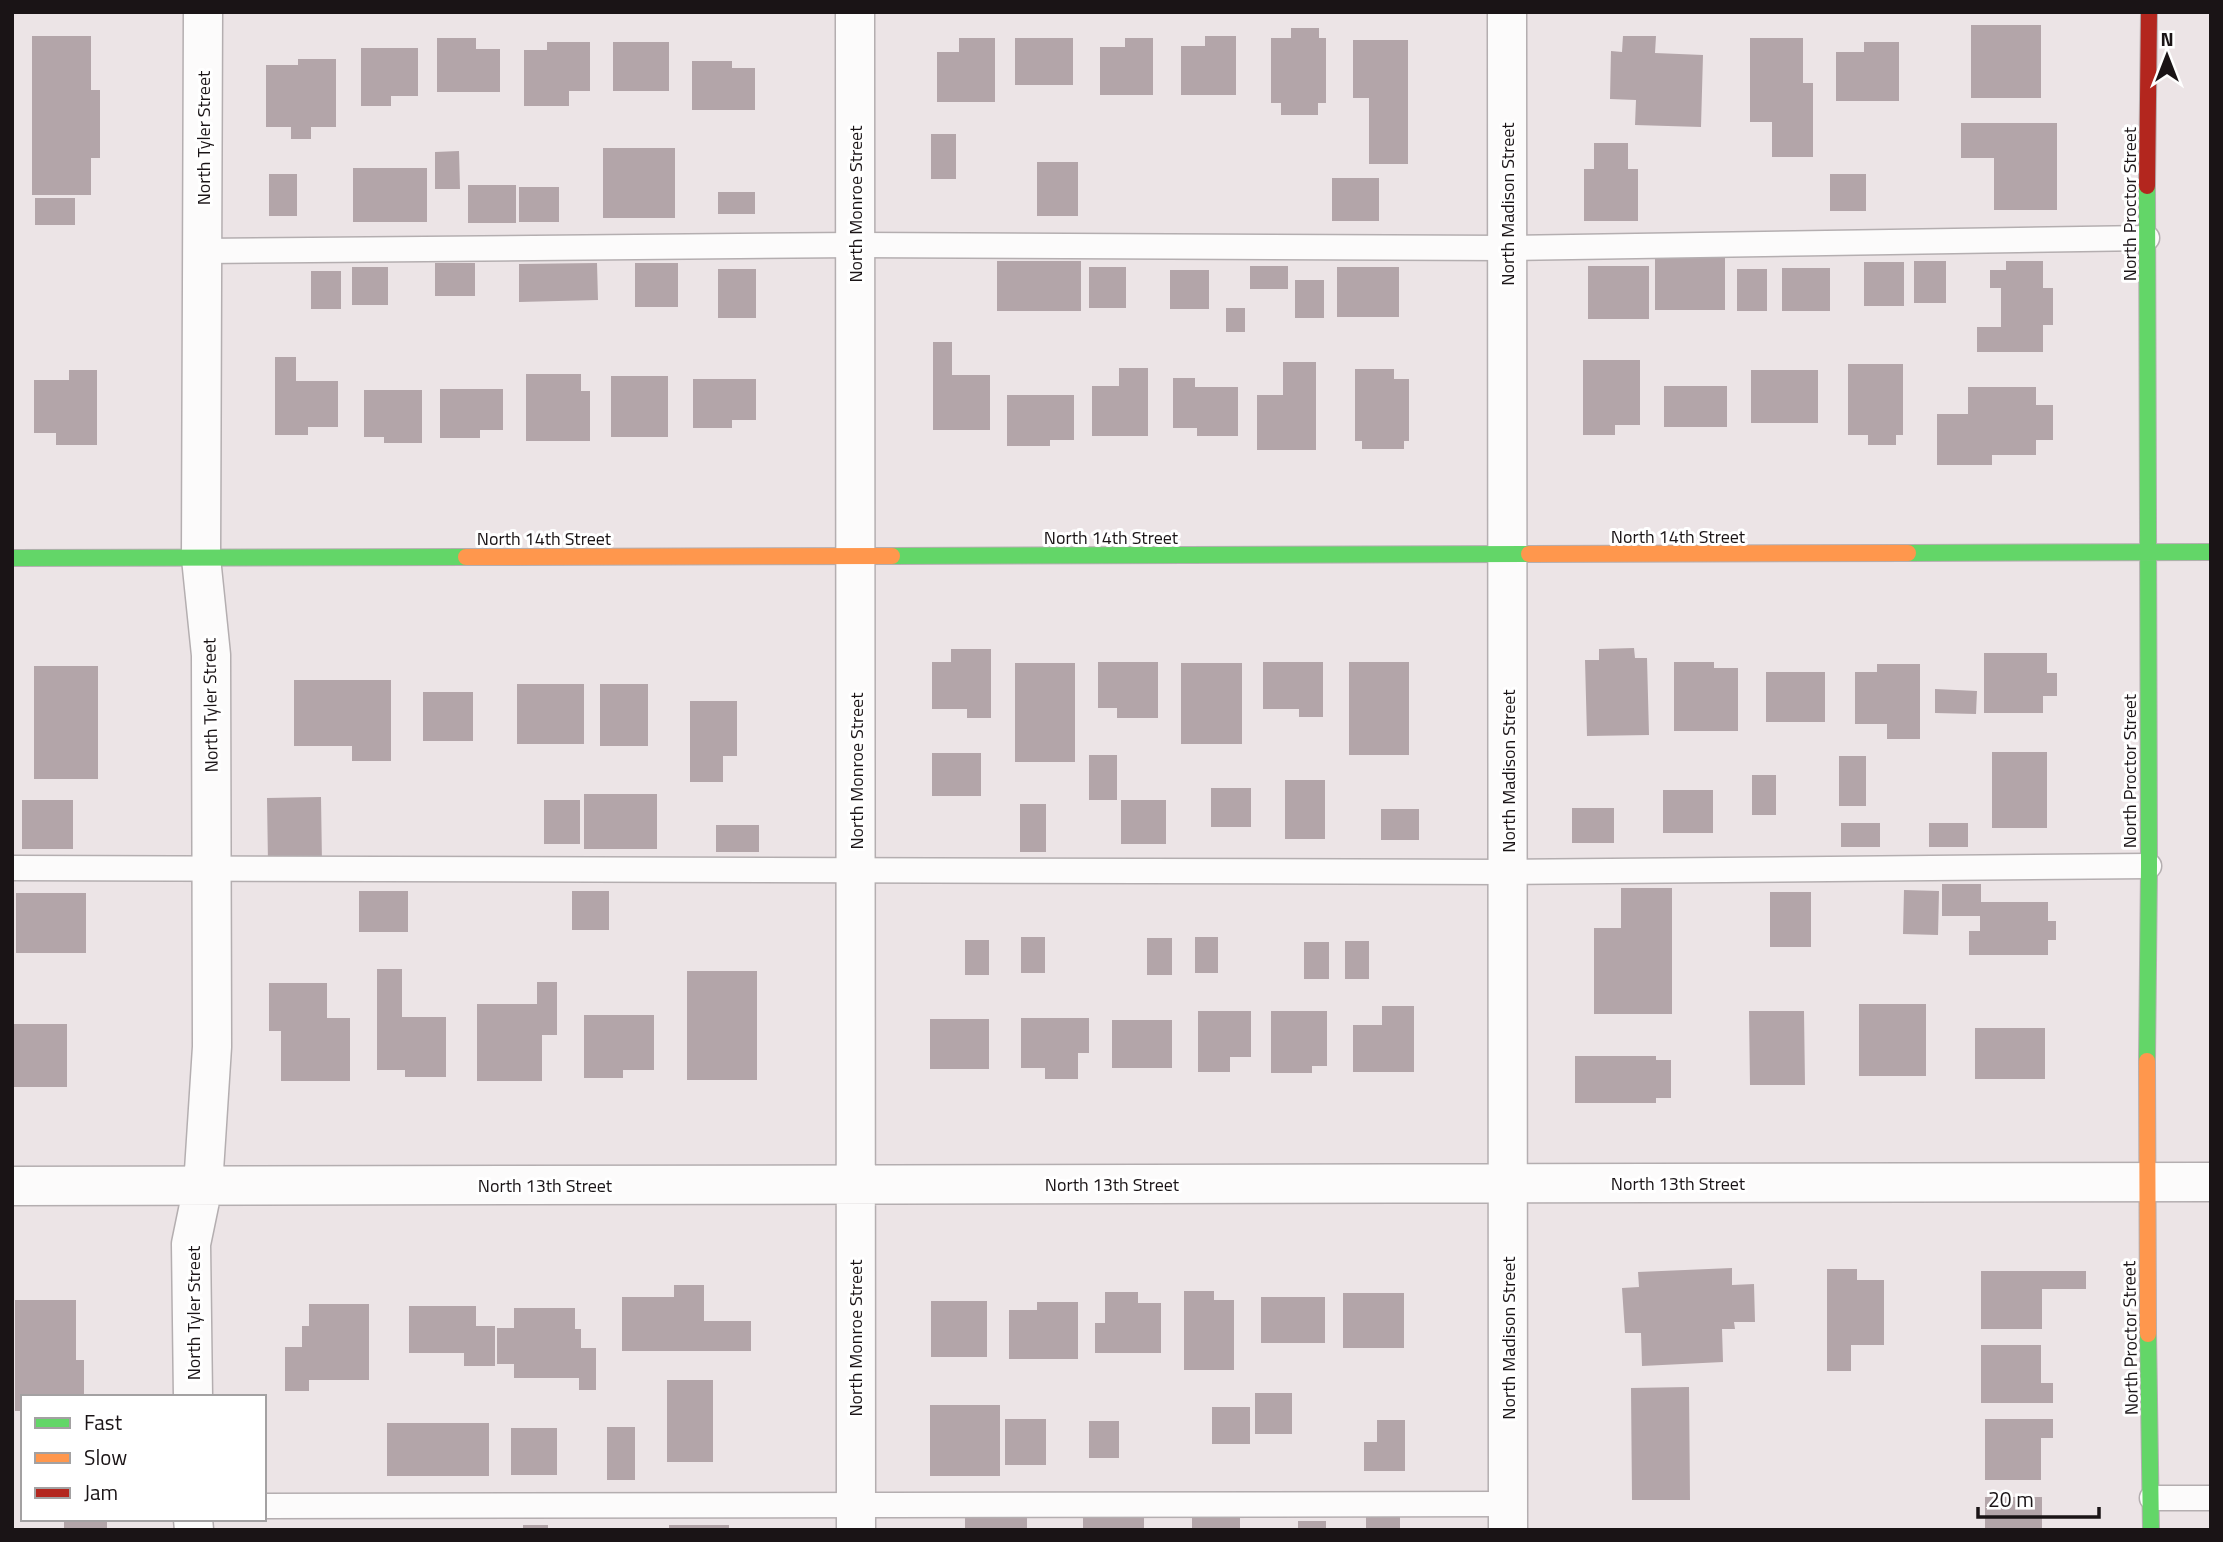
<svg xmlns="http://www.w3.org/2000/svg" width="2223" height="1542" font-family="'Titillium Web',sans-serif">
	<rect width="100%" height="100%" fill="#ece4e6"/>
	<path fill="#b3a5a9" d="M 1971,25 L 2041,25 L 2041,98 L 1971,98 Z
		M 1291,28 L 1319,28 L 1319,38 L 1326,38 L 1326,103 L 1318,103 L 1318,115 L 1281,115 L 1281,103 L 1271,103 L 1271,38 L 1291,38 Z
		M 32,36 L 91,36 L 91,90 L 100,90 L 100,158 L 91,158 L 91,195 L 32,195 Z
		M 1205,36 L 1236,36 L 1236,95 L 1181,95 L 1181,46 L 1205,46 Z
		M 1623,36 L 1656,36 L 1655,53 L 1703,55 L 1701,127 L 1635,125 L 1636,100 L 1610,99 L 1611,51 L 1622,52 Z
		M 437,38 L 476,38 L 476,49 L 500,49 L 500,92 L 437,92 Z
		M 959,38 L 995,38 L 995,102 L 937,102 L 937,52 L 959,52 Z
		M 1015,38 L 1073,38 L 1073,85 L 1015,85 Z
		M 1125,38 L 1153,38 L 1153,95 L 1100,95 L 1100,47 L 1125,47 Z
		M 1750,38 L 1803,38 L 1803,83 L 1813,83 L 1813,157 L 1772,157 L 1772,122 L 1750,122 Z
		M 1353,40 L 1408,40 L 1408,164 L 1369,164 L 1369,98 L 1353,98 Z
		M 547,42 L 590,42 L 590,91 L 569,91 L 569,106 L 524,106 L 524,50 L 547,50 Z
		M 613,42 L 669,42 L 669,91 L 613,91 Z
		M 1864,42 L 1899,42 L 1899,101 L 1836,101 L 1836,52 L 1864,52 Z
		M 361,48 L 418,48 L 418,96 L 391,96 L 391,106 L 361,106 Z
		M 298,59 L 336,59 L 336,127 L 311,127 L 311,139 L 291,139 L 291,127 L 266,127 L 266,65 L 298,65 Z
		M 692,61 L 732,61 L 732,68 L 755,68 L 755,110 L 692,110 Z
		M 1961,123 L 2057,123 L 2057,210 L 1994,210 L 1994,158 L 1961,158 Z
		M 931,134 L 956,134 L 956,179 L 931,179 Z
		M 1594,143 L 1628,143 L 1628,169 L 1638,169 L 1638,221 L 1584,221 L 1584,169 L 1594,169 Z
		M 603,148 L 675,148 L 675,218 L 603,218 Z
		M 459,151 L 460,189 L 435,189 L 435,152 Z
		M 1037,162 L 1078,162 L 1078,216 L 1037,216 Z
		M 353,168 L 427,168 L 427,222 L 353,222 Z
		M 269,174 L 297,174 L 297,216 L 269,216 Z
		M 1830,174 L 1866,174 L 1866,211 L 1830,211 Z
		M 1332,178 L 1379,178 L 1379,221 L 1332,221 Z
		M 468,185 L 516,185 L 516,223 L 468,223 Z
		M 519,187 L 559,187 L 559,222 L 519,222 Z
		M 718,192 L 755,192 L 755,214 L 718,214 Z
		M 35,198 L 75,198 L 75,225 L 35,225 Z
		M 1655,257 L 1725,257 L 1725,310 L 1655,310 Z
		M 997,261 L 1081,261 L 1081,311 L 997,311 Z
		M 1914,261 L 1946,261 L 1946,303 L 1914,303 Z
		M 2006,261 L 2043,261 L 2043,288 L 2053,288 L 2053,325 L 2043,325 L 2043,352 L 1977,352 L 1977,327 L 2001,327 L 2001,288 L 1990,288 L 1990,270 L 2006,270 Z
		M 1864,262 L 1904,262 L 1904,306 L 1864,306 Z
		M 435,263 L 475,263 L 475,296 L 435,296 Z
		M 597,263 L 598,300 L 519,302 L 519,264 Z
		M 635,263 L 678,263 L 678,307 L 635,307 Z
		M 1250,266 L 1288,266 L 1288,289 L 1250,289 Z
		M 1588,266 L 1649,266 L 1649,319 L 1588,319 Z
		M 352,267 L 388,267 L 388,305 L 352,305 Z
		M 1089,267 L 1126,267 L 1126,308 L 1089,308 Z
		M 1337,267 L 1399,267 L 1399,317 L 1337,317 Z
		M 1782,268 L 1830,268 L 1830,311 L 1782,311 Z
		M 718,269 L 756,269 L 756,318 L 718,318 Z
		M 1737,269 L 1767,269 L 1767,311 L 1737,311 Z
		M 1170,270 L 1209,270 L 1209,309 L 1170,309 Z
		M 311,271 L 341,271 L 341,309 L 311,309 Z
		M 1295,280 L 1324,280 L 1324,318 L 1295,318 Z
		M 1226,308 L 1245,308 L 1245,332 L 1226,332 Z
		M 933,342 L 952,342 L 952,375 L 990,375 L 990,430 L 933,430 Z
		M 275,357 L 296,357 L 296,381 L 338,381 L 338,427 L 308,427 L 308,435 L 275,435 Z
		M 1583,360 L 1640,360 L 1640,425 L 1615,425 L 1615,435 L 1583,435 Z
		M 1283,362 L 1316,362 L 1316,450 L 1257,450 L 1257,395 L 1283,395 Z
		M 1848,364 L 1903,364 L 1903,435 L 1896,435 L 1896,445 L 1868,445 L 1868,435 L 1848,435 Z
		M 1119,368 L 1148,368 L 1148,436 L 1092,436 L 1092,386 L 1119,386 Z
		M 1355,369 L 1394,369 L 1394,379 L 1409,379 L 1409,441 L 1404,441 L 1404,449 L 1362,449 L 1362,441 L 1355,441 Z
		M 69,370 L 97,370 L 97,445 L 56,445 L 56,433 L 34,433 L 34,380 L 69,380 Z
		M 1751,370 L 1818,370 L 1818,423 L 1751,423 Z
		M 526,374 L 581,374 L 581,391 L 590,391 L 590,441 L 526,441 Z
		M 611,376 L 668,376 L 668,437 L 611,437 Z
		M 1173,378 L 1195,378 L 1195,387 L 1238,387 L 1238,436 L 1197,436 L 1197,428 L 1173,428 Z
		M 693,379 L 756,379 L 756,420 L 732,420 L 732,428 L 693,428 Z
		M 1664,386 L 1727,386 L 1727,427 L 1664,427 Z
		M 1968,387 L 2036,387 L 2036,405 L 2053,405 L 2053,440 L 2036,440 L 2036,455 L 1992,455 L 1992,465 L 1937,465 L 1937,414 L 1968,414 Z
		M 440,389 L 503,389 L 503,430 L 480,430 L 480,438 L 440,438 Z
		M 364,390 L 422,390 L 422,443 L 384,443 L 384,437 L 364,437 Z
		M 1007,395 L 1074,395 L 1074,440 L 1050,440 L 1050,446 L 1007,446 Z
		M 1634,648 L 1635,658 L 1647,658 L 1649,735 L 1587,736 L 1585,660 L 1599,660 L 1599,649 Z
		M 951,649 L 991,649 L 991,718 L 967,718 L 967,709 L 932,709 L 932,662 L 951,662 Z
		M 1984,653 L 2047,653 L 2047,673 L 2057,673 L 2057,696 L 2043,696 L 2043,713 L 1984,713 Z
		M 1098,662 L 1158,662 L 1158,718 L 1117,718 L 1117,708 L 1098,708 Z
		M 1263,662 L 1323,662 L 1323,717 L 1299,717 L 1299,709 L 1263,709 Z
		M 1349,662 L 1409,662 L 1409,755 L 1349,755 Z
		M 1674,662 L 1714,662 L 1714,668 L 1738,668 L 1738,731 L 1674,731 Z
		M 1015,663 L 1075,663 L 1075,762 L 1015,762 Z
		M 1181,663 L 1242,663 L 1242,744 L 1181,744 Z
		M 1877,664 L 1920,664 L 1920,739 L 1887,739 L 1887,724 L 1855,724 L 1855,672 L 1877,672 Z
		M 34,666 L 98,666 L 98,779 L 34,779 Z
		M 1766,672 L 1825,672 L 1825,722 L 1766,722 Z
		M 294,680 L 391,680 L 391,761 L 352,761 L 352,746 L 294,746 Z
		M 517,684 L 584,684 L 584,744 L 517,744 Z
		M 600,684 L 648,684 L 648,746 L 600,746 Z
		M 1935,689 L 1977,691 L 1976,714 L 1935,713 Z
		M 423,692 L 473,692 L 473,741 L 423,741 Z
		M 690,701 L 737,701 L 737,756 L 723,756 L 723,782 L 690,782 Z
		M 1992,752 L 2047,752 L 2047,828 L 1992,828 Z
		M 932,753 L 981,753 L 981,796 L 932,796 Z
		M 1089,755 L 1117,755 L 1117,800 L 1089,800 Z
		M 1839,756 L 1866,756 L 1866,806 L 1839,806 Z
		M 1752,775 L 1776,775 L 1776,815 L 1752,815 Z
		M 1285,780 L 1325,780 L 1325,839 L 1285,839 Z
		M 1211,788 L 1251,788 L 1251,827 L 1211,827 Z
		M 1663,790 L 1713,790 L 1713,833 L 1663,833 Z
		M 584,794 L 657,794 L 657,849 L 584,849 Z
		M 321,797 L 322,864 L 268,864 L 267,798 Z
		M 22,800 L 73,800 L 73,849 L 22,849 Z
		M 544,800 L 580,800 L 580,844 L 544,844 Z
		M 1121,800 L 1166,800 L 1166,844 L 1121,844 Z
		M 1020,804 L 1046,804 L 1046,852 L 1020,852 Z
		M 1572,808 L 1614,808 L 1614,843 L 1572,843 Z
		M 1381,809 L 1419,809 L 1419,840 L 1381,840 Z
		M 1841,823 L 1880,823 L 1880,847 L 1841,847 Z
		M 1929,823 L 1968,823 L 1968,847 L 1929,847 Z
		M 716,825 L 759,825 L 759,852 L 716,852 Z
		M 1942,884 L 1981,884 L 1981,902 L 2048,902 L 2048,921 L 2056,921 L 2056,940 L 2048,940 L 2048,955 L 1969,955 L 1969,931 L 1980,931 L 1980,916 L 1942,916 Z
		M 1621,888 L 1672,888 L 1672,1014 L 1594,1014 L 1594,928 L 1621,928 Z
		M 1904,890 L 1939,891 L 1938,935 L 1903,934 Z
		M 359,891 L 408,891 L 408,932 L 359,932 Z
		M 572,891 L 609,891 L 609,930 L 572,930 Z
		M 1770,892 L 1811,892 L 1811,947 L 1770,947 Z
		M 16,893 L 86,893 L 86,953 L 16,953 Z
		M 1021,937 L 1045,937 L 1045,973 L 1021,973 Z
		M 1195,937 L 1218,937 L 1218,973 L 1195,973 Z
		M 1147,938 L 1172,938 L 1172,975 L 1147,975 Z
		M 965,940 L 989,940 L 989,975 L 965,975 Z
		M 1345,941 L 1369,941 L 1369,979 L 1345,979 Z
		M 1304,942 L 1329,942 L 1329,979 L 1304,979 Z
		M 377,969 L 402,969 L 402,1017 L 446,1017 L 446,1077 L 405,1077 L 405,1070 L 377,1070 Z
		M 687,971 L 757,971 L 757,1080 L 687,1080 Z
		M 537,982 L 557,982 L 557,1035 L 542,1035 L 542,1081 L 477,1081 L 477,1004 L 537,1004 Z
		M 269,983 L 327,983 L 327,1018 L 350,1018 L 350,1081 L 281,1081 L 281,1031 L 269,1031 Z
		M 1859,1004 L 1926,1004 L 1926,1076 L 1859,1076 Z
		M 1382,1006 L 1414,1006 L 1414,1072 L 1353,1072 L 1353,1025 L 1382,1025 Z
		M 1198,1011 L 1251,1011 L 1251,1057 L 1230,1057 L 1230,1072 L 1198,1072 Z
		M 1271,1011 L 1327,1011 L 1327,1066 L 1312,1066 L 1312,1073 L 1271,1073 Z
		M 1749,1011 L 1804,1011 L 1805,1085 L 1750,1085 Z
		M 584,1015 L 654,1015 L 654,1070 L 623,1070 L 623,1078 L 584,1078 Z
		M 1021,1018 L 1089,1018 L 1089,1053 L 1078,1053 L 1078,1079 L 1045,1079 L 1045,1068 L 1021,1068 Z
		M 930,1019 L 989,1019 L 989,1069 L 930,1069 Z
		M 1112,1020 L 1172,1020 L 1172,1068 L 1112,1068 Z
		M 12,1024 L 67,1024 L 67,1087 L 12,1087 Z
		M 1975,1028 L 2045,1028 L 2045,1079 L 1975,1079 Z
		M 1575,1056 L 1656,1056 L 1656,1060 L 1671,1060 L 1671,1098 L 1656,1098 L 1656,1103 L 1575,1103 Z
		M 1732,1268 L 1732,1285 L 1754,1284 L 1755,1322 L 1734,1322 L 1735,1329 L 1722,1329 L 1723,1362 L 1642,1366 L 1641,1333 L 1625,1333 L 1622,1288 L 1639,1287 L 1638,1272 Z
		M 1827,1269 L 1857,1269 L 1857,1280 L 1884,1280 L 1884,1345 L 1851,1345 L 1851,1371 L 1827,1371 Z
		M 1981,1271 L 2086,1271 L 2086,1289 L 2042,1289 L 2042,1329 L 1981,1329 Z
		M 674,1285 L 704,1285 L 704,1321 L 751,1321 L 751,1351 L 622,1351 L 622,1297 L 674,1297 Z
		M 1184,1291 L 1214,1291 L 1214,1300 L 1234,1300 L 1234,1370 L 1184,1370 Z
		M 1105,1292 L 1138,1292 L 1138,1303 L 1161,1303 L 1161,1353 L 1095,1353 L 1095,1323 L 1105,1323 Z
		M 1343,1293 L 1404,1293 L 1404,1348 L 1343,1348 Z
		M 1261,1297 L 1325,1297 L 1325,1343 L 1261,1343 Z
		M 15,1300 L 76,1300 L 76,1360 L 84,1360 L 84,1397 L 23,1397 L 23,1411 L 15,1411 Z
		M 931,1301 L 987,1301 L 987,1357 L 931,1357 Z
		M 1037,1302 L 1078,1302 L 1078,1359 L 1009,1359 L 1009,1310 L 1037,1310 Z
		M 309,1304 L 369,1304 L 369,1380 L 309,1380 L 309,1391 L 285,1391 L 285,1347 L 302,1347 L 302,1326 L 309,1326 Z
		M 409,1306 L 476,1306 L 476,1326 L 495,1326 L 495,1366 L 464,1366 L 464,1353 L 409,1353 Z
		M 514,1308 L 575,1308 L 575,1329 L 581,1329 L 581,1348 L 596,1348 L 596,1390 L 579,1390 L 579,1378 L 514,1378 L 514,1364 L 497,1364 L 497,1328 L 514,1328 Z
		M 1981,1345 L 2041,1345 L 2041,1383 L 2053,1383 L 2053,1403 L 1981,1403 Z
		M 667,1380 L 713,1380 L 713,1462 L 667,1462 Z
		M 1689,1387 L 1690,1500 L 1632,1500 L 1631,1388 Z
		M 1255,1393 L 1292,1393 L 1292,1434 L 1255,1434 Z
		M 930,1405 L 1000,1405 L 1000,1476 L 930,1476 Z
		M 1212,1407 L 1250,1407 L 1250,1444 L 1212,1444 Z
		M 1005,1419 L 1046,1419 L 1046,1465 L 1005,1465 Z
		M 1985,1419 L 2053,1419 L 2053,1438 L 2041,1438 L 2041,1480 L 1985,1480 Z
		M 1377,1420 L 1405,1420 L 1405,1471 L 1364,1471 L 1364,1442 L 1377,1442 Z
		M 1089,1421 L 1119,1421 L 1119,1458 L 1089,1458 Z
		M 387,1423 L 489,1423 L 489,1476 L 387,1476 Z
		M 607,1427 L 635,1427 L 635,1480 L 607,1480 Z
		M 511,1428 L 557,1428 L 557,1475 L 511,1475 Z
		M 1985,1497 L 2042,1497 L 2042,1530 L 1985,1530 Z
		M 1083,1514 L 1144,1514 L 1144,1530 L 1083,1530 Z
		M 965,1515 L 1027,1515 L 1027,1530 L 965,1530 Z
		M 1366,1515 L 1400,1515 L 1400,1530 L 1366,1530 Z
		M 1192,1518 L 1240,1518 L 1240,1530 L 1192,1530 Z
		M 64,1519 L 107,1519 L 107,1530 L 64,1530 Z
		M 1298,1521 L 1326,1521 L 1326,1530 L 1298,1530 Z
		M 523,1525 L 548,1525 L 548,1530 L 523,1530 Z
		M 669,1525 L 729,1525 L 729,1530 L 669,1530 Z"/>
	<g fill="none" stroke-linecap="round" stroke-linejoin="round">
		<g stroke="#b4aeb0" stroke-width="27">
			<path id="lane" d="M 202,251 L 855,245 L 1507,248 L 2147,238
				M 12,868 L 1508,872 L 2149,866
				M 2152,1498 L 2211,1498
				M 264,1506 L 1508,1504"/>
		</g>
		<g stroke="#b4aeb0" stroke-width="41">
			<path id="street" d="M 855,12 L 856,1530
				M 1507,12 L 1508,1530
				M 12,1186 L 2211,1182
				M 193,1397 L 191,1244 L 203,1186 L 212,1047 L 211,655 L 201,558 L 203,12
				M 193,1519 L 194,1530"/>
		</g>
		<g stroke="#b4aeb0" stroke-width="18">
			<path id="fast" d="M 1908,553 L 2211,552
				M 892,556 L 1529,554
				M 12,558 L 466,557
				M 2147,1061 L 2149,866 L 2147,186
				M 2148,1334 L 2151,1530"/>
		</g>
		<g stroke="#b4aeb0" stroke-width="18">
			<path id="slow" d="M 1529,554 L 1908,553
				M 466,557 L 892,556
				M 2147,1061 L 2148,1334"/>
		</g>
		<g stroke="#b4aeb0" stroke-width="18">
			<path id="jam" d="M 2147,186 L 2149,12"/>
		</g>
		<use href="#lane" stroke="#fcfbfb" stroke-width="24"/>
		<use href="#street" stroke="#fcfbfb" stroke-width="38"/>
		<use href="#fast" stroke="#63d668" stroke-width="16"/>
		<use href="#slow" stroke="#ff974d" stroke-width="16"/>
		<use href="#jam" stroke="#b3261e" stroke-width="16"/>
	</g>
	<g text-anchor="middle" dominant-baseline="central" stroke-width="6" stroke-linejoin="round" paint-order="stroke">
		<g font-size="18" fill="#1a1416" stroke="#fff">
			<text transform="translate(203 138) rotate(-90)">North Tyler Street</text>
			<text transform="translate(855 204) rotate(-90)">North Monroe Street</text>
			<text transform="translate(1507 204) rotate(-90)">North Madison Street</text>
			<text transform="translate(2129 204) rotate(-90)">North Proctor Street</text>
			<text x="1678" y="536">North 14th Street</text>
			<text x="1111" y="537">North 14th Street</text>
			<text x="544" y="538">North 14th Street</text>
			<text transform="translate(210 705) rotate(-91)">North Tyler Street</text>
			<text transform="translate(856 771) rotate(-90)">North Monroe Street</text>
			<text transform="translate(1508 771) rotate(-90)">North Madison Street</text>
			<text transform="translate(2129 771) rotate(-90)">North Proctor Street</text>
			<text x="1678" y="1183">North 13th Street</text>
			<text x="1112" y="1184">North 13th Street</text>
			<text x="545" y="1185">North 13th Street</text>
			<text transform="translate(193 1313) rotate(-90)">North Tyler Street</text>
			<text transform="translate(855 1338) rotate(-90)">North Monroe Street</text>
			<text transform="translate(1508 1338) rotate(-90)">North Madison Street</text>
			<text transform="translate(2130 1338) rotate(-91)">North Proctor Street</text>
		</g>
	</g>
	<rect width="2223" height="1542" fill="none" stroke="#1a1416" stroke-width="28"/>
	<rect x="21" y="1395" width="245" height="126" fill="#ffffff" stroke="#a3a1a2" stroke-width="2"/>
	<rect x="35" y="1418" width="35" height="10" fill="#63d668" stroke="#a3a1a2" stroke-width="2"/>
	<text x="84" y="1430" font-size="21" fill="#1a1416">Fast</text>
	<rect x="35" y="1453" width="35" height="10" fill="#ff974d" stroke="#a3a1a2" stroke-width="2"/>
	<text x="84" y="1465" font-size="21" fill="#1a1416">Slow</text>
	<rect x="35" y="1488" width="35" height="10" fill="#b3261e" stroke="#a3a1a2" stroke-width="2"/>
	<text x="84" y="1500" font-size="21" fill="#1a1416">Jam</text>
	<g transform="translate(2167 56)" stroke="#ffffff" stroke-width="5" paint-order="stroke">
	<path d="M0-5L12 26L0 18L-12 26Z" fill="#1a1416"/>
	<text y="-10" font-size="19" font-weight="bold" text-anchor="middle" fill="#1a1416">N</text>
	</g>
	<path d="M1978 1507v10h121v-10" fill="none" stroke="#1a1416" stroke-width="3.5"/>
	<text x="1988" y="1507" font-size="21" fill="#1a1416" stroke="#ffffff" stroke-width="5" paint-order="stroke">20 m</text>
</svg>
